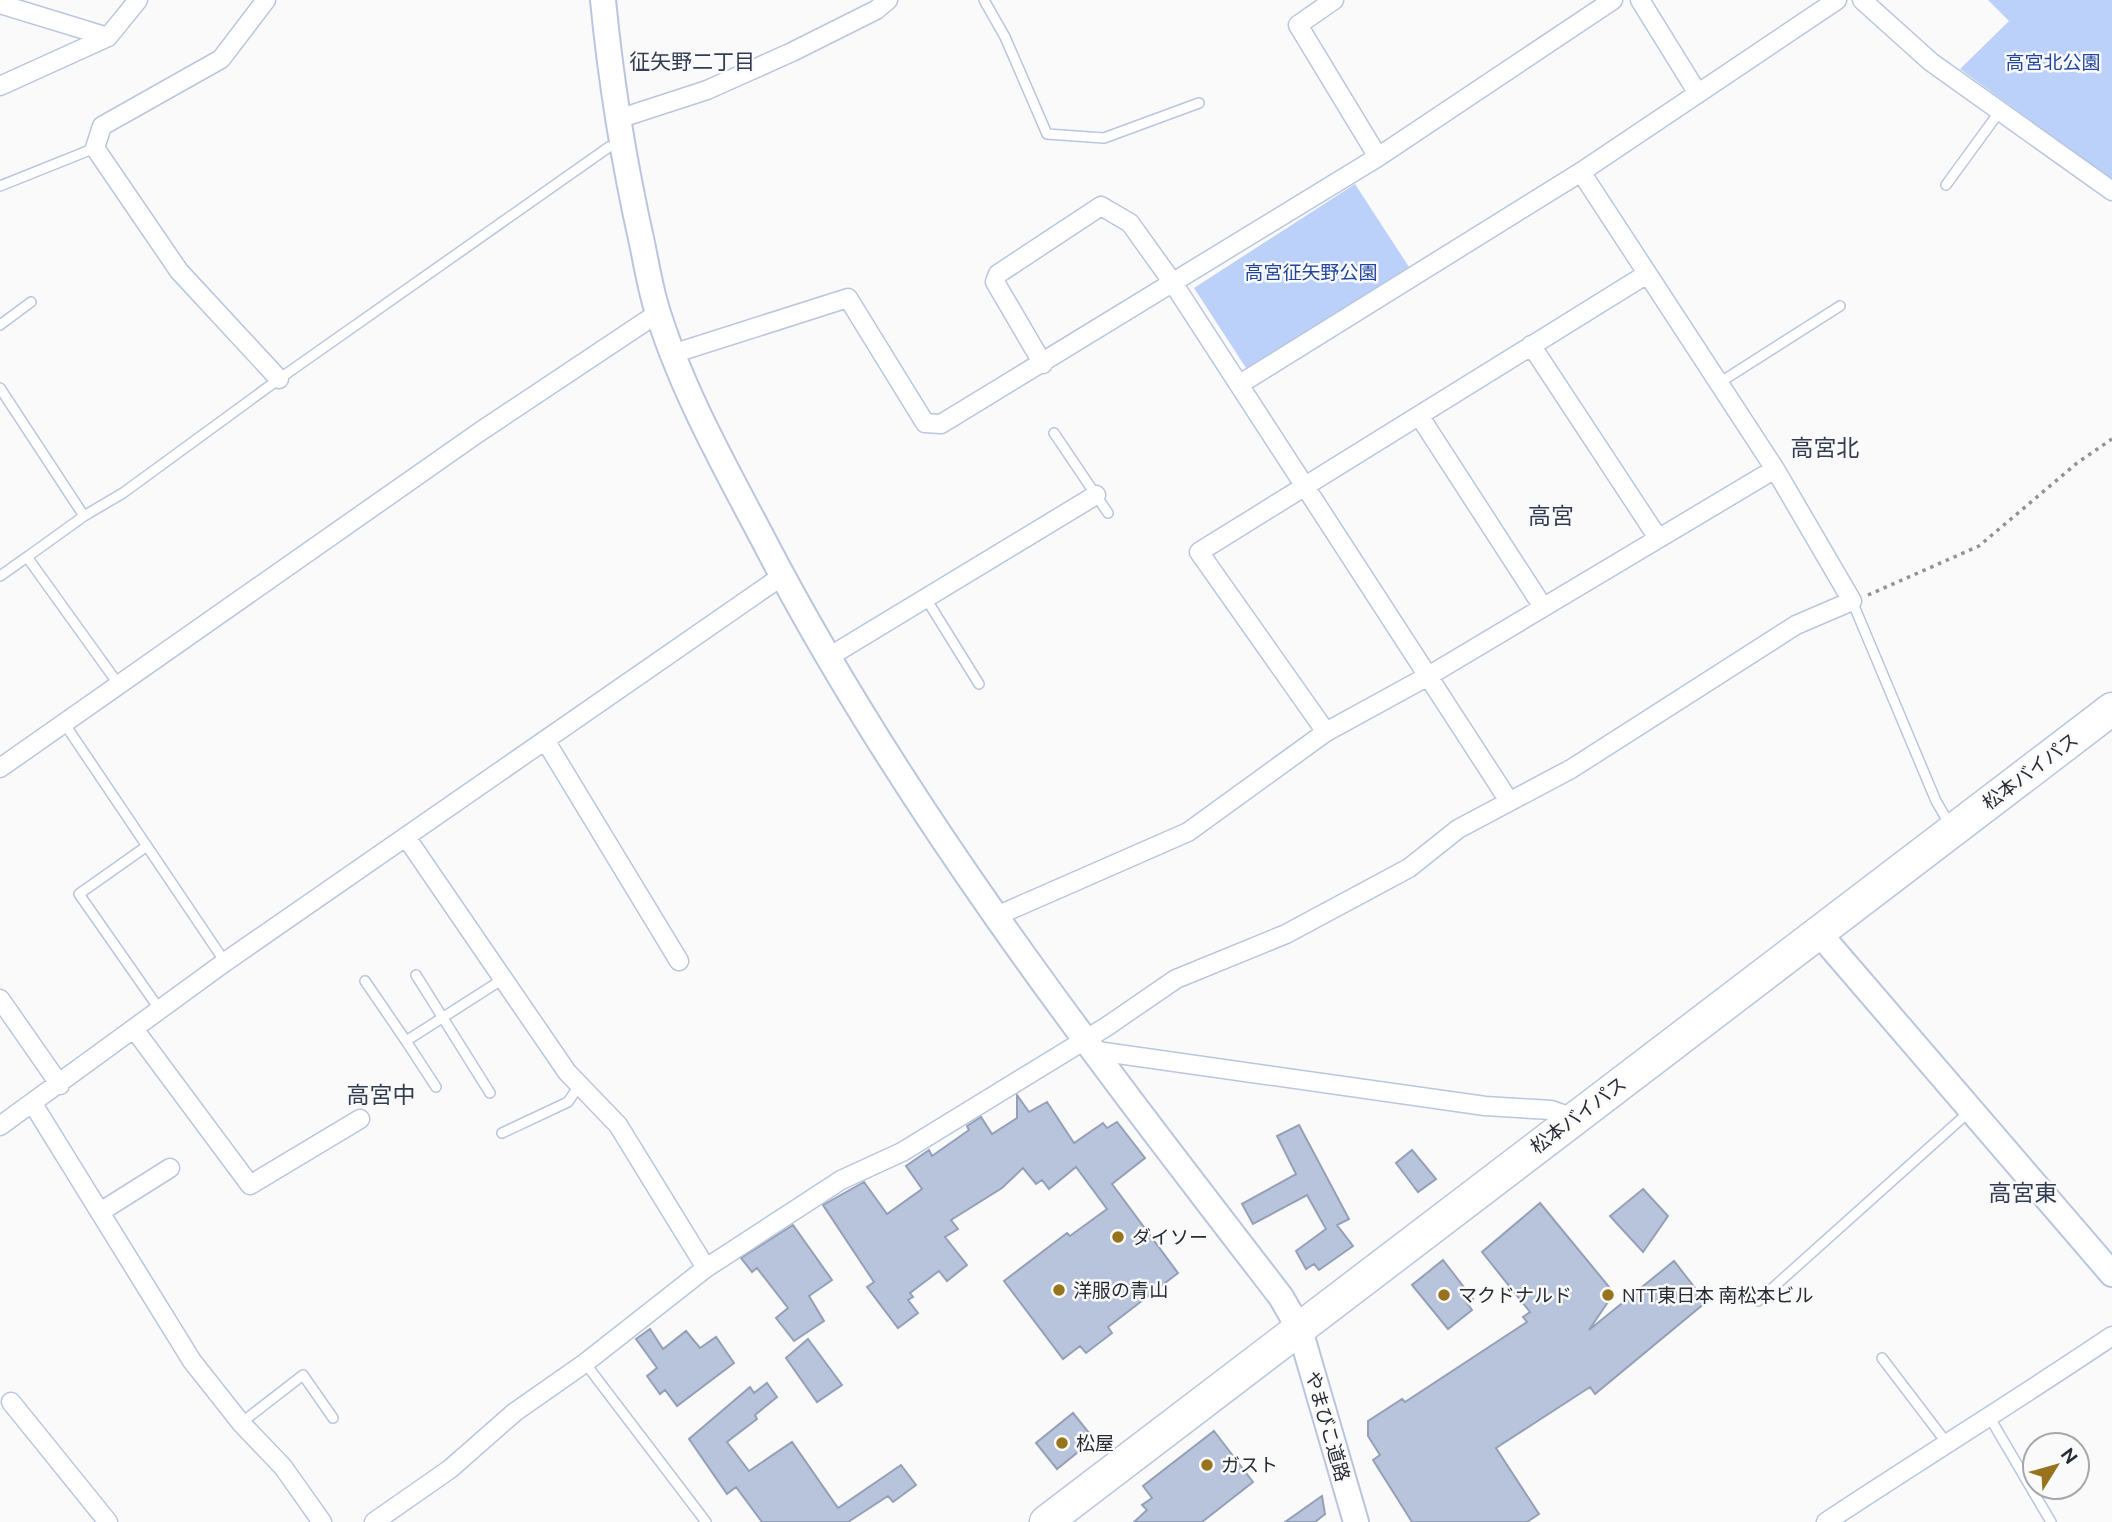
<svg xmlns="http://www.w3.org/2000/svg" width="2112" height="1522" font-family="Ubuntu,'Noto Sans JP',sans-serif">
	<rect width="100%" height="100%" fill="#fafafa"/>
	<path fill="#bcd1f9" d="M 1988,0 L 2112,0 L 2112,180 L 1960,69 L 2009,21 Z
		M 1355,184 L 1409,267 L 1248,371 L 1194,288 Z"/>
	<path fill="#b8c4dc" stroke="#94a0b7" stroke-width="2" d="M 1017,1095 L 1029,1112 L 1047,1102 L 1074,1143 L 1103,1123 L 1107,1128 L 1117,1122 L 1145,1158 L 1112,1184 L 1178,1273 L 1108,1327 L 1112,1333 L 1086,1353 L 1080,1346 L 1063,1359 L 1004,1281 L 1067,1233 L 1070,1236 L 1107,1209 L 1076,1167 L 1049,1189 L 1042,1180 L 1036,1184 L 1023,1168 L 1002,1188 L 951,1220 L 958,1229 L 945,1237 L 967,1265 L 947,1281 L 939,1271 L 910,1293 L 913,1297 L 908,1300 L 918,1313 L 898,1328 L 867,1287 L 874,1282 L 823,1205 L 864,1182 L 887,1214 L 922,1189 L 906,1166 L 929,1150 L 932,1156 L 969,1130 L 967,1126 L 981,1117 L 992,1134 L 1017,1118 Z
		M 1299,1125 L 1349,1219 L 1337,1225 L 1353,1246 L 1319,1270 L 1314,1264 L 1306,1269 L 1296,1251 L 1326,1229 L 1307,1195 L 1253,1224 L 1242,1204 L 1296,1174 L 1277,1136 Z
		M 1412,1150 L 1436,1179 L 1418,1192 L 1396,1163 Z
		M 1643,1189 L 1668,1216 L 1643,1252 L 1610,1216 Z
		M 1540,1203 L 1614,1293 L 1589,1330 L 1674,1261 L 1706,1302 L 1595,1394 L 1590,1387 L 1496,1448 L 1539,1514 L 1527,1522 L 1412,1522 L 1373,1460 L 1380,1455 L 1368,1436 L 1368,1421 L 1402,1399 L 1405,1402 L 1527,1322 L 1523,1317 L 1530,1312 L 1482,1252 Z
		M 793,1225 L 832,1280 L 809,1296 L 824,1321 L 794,1341 L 776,1318 L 788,1308 L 757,1268 L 752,1272 L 741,1258 Z
		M 1443,1260 L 1473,1299 L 1467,1303 L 1472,1310 L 1448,1329 L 1412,1285 Z
		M 650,1329 L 663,1349 L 686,1331 L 700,1348 L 716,1337 L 734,1363 L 677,1406 L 665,1390 L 660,1394 L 647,1376 L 657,1368 L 636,1339 Z
		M 808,1339 L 842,1385 L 817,1402 L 786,1358 Z
		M 767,1383 L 777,1397 L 755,1415 L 757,1419 L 727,1442 L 749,1471 L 792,1442 L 838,1508 L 901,1465 L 916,1485 L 893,1502 L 888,1496 L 848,1522 L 762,1522 L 736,1487 L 727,1494 L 689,1439 L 750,1387 L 754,1393 Z
		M 1073,1413 L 1094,1439 L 1057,1469 L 1036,1443 Z
		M 1214,1431 L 1253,1482 L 1202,1522 L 1134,1522 L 1147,1510 L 1142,1505 L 1152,1498 L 1143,1486 Z
		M 1322,1496 L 1325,1514 L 1315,1522 L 1285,1522 Z"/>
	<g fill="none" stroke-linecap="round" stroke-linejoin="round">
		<g stroke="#b9c6de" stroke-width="12">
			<path id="lane" d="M 984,0 L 1005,37 L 1047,134 L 1104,138 L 1199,103
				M 1946,185 L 2000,111
				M 0,186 L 95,148
				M 0,325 L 31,302
				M 1719,383 L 1840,306
				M 0,388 L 84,516
				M 1054,433 L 1108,513
				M 0,576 L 27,557
				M 925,597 L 979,684
				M 1852,601 L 1936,801 L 1950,825
				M 119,685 L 27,557 L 84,516 L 123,493 L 279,379 L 609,147
				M 64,723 L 225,962
				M 147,846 L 79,894 L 160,1010
				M 416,975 L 490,1093
				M 365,981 L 406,1041
				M 436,1087 L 406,1041 L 503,979
				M 502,1133 L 568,1102 L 580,1084
				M 1740,1292 L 1758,1301 L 1970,1111
				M 1882,1358 L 1946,1442
				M 585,1363 L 706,1522
				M 1990,1418 L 2051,1522
				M 241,1423 L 303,1375 L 333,1418"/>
		</g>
		<g stroke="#b9c6de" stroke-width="21">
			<path id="street" d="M 266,0 L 221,59 L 102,126 L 95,148 L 179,271 L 279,379
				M 1334,0 L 1298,25 L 1378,157
				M 1640,0 L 1697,92
				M 1862,0 L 1931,62 L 2112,191
				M 0,4 L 108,37 L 138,0
				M 0,86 L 108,37
				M 618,119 L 707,90 L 792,52 L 876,10 L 888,0
				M 1531,345 L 1658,538
				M 672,354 L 848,298 L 925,423 L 941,424 L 1378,157 L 1613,0
				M 1043,364 L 995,282 L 998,274 L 1101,206 L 1130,223 L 1173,283 L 1509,801
				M 1240,384 L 1581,172 L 1837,0
				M 1420,417 L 1543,607
				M 827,658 L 1096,495
				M 1326,732 L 1199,552 L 1647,274
				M 545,740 L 679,961
				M 0,768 L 478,433 L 658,313
				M 406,837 L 567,1072 L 618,1125 L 706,1268
				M 994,917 L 1188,832 L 1326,732 L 1430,675 L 1775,469
				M 0,999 L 60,1085
				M 134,1029 L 250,1185 L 360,1119
				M 1090,1050 L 1485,1106 L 1551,1110 L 1574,1118
				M 33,1104 L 192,1361 L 241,1423 L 283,1467 L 322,1522
				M 0,1126 L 225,962 L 782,576
				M 100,1212 L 170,1168
				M 11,1402 L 108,1522
				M 374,1522 L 450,1469 L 515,1412 L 585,1363 L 706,1268 L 841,1180 L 902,1152 L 1106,1027 L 1176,979 L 1286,934 L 1409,868 L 1458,829 L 1571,769 L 1796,625 L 1852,601 L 1775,469 L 1581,172
				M 1826,1522 C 1921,1459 2017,1400 2112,1336"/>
		</g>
		<g stroke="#b9c6de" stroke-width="28">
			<path id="secondary" d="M 603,0 C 611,82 624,163 642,243 C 647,267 651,293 659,316 C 684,394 725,467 763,539 C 905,812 1094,1054 1281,1297 L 1300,1330 L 1356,1522
				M 1818,932 L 2112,1274"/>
		</g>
		<g stroke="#b9c6de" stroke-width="35">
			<path id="highway" d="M 1046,1522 L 2112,709"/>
		</g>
		<path stroke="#909297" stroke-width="3.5" stroke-dasharray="3.5 5" stroke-linecap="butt" d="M 1868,595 L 1979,546 L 2077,463 L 2112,439"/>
		<use href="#lane" stroke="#fff" stroke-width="9"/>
		<use href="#street" stroke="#fff" stroke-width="18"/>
		<use href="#secondary" stroke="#fff" stroke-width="24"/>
		<use href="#highway" stroke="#fff" stroke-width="32"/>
	</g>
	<g fill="#98731d" stroke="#fafafa" stroke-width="2.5">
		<circle cx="1118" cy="1237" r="7"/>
		<circle cx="1059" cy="1290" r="7"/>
		<circle cx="1444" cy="1295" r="7"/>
		<circle cx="1608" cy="1295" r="7"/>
		<circle cx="1062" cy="1443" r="7"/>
		<circle cx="1207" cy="1465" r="7"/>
	</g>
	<g text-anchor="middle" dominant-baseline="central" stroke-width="5" stroke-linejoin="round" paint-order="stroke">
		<g font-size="19" fill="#1f459d" stroke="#fafafa">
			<text x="2053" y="62">高宮北公園</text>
			<text x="1311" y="272">高宮征矢野公園</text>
		</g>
		<g font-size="19" fill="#262b34" stroke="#fafafa">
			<text transform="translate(2030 771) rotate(-37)">松本バイパス</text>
			<text transform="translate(1578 1115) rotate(-37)">松本バイパス</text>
			<text transform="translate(1328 1426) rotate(74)">やまびこ道路</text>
		</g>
		<g font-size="19" fill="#262b34" stroke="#fafafa" text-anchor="start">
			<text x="1132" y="1237">ダイソー</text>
			<text x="1073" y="1290">洋服の青山</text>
			<text x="1458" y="1295">マクドナルド</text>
			<text x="1622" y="1295">NTT東日本 南松本ビル</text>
			<text x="1076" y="1443">松屋</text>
			<text x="1221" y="1465">ガスト</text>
		</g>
		<g font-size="21" fill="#323c50" stroke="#fafafa">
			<text x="692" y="61">征矢野二丁目</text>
		</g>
		<g font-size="23" fill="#323c50" stroke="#fafafa">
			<text x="1825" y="447">高宮北</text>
			<text x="1551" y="515">高宮</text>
			<text x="381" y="1094">高宮中</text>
			<text x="2023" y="1192">高宮東</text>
		</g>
	</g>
	<g transform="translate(2056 1466) rotate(53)"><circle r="33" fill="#fafafa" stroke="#a5a7ab" stroke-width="2"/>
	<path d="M0-5L12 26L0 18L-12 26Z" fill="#98731d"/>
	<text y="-10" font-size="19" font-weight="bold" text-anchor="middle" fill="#262b34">N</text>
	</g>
</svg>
